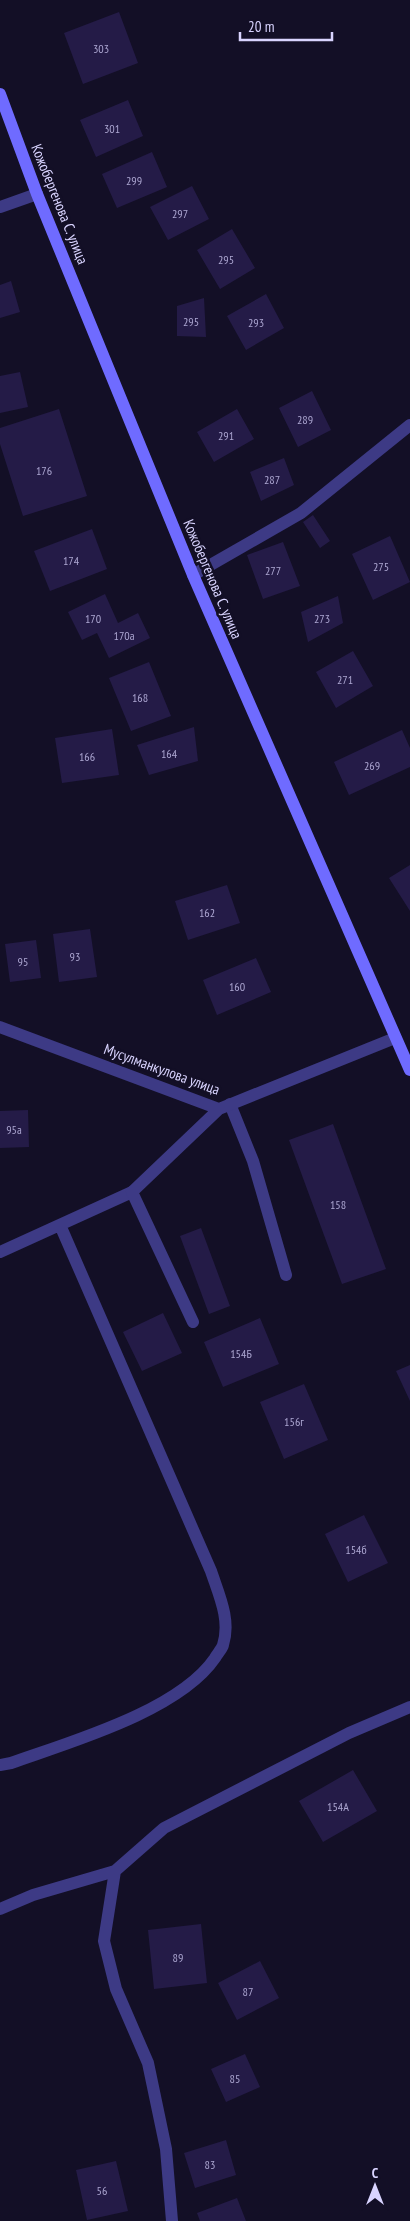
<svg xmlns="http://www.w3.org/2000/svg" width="410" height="2221" font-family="'PT Sans Narrow',sans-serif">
	<rect width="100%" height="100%" fill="#130f26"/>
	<path fill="#241b47" d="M 119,12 L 138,63 L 83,84 L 64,33 Z
		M 128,100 L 143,136 L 96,157 L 80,120 Z
		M 152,152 L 167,187 L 117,208 L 102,174 Z
		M 192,186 L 209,219 L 168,240 L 150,207 Z
		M 232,229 L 255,268 L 220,289 L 197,250 Z
		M 11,281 L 20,312 L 0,318 L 0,285 Z
		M 266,294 L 284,328 L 246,350 L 227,316 Z
		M 204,298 L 206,337 L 177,336 L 177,306 Z
		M 20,372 L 28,407 L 0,413 L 0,376 Z
		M 312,391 L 331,430 L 298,447 L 279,408 Z
		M 59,409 L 87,496 L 23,516 L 0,444 L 0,428 Z
		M 237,409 L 254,439 L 214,462 L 197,432 Z
		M 284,458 L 294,485 L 261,501 L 250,472 Z
		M 313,515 L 330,541 L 320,548 L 303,522 Z
		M 92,529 L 107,569 L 50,591 L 34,551 Z
		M 390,536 L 410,582 L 373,600 L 352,554 Z
		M 283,542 L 300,586 L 263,599 L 247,555 Z
		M 105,594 L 118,623 L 138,613 L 150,638 L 109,658 L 97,633 L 82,640 L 68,612 Z
		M 338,596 L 343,623 L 308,642 L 301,612 Z
		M 353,651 L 373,686 L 336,708 L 316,672 Z
		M 149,662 L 171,716 L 131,731 L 109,678 Z
		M 194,727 L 198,761 L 149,775 L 137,745 Z
		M 112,729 L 119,775 L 62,783 L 55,738 Z
		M 402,730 L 410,748 L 410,767 L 349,795 L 334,762 Z
		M 410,865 L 410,911 L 389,878 Z
		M 227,885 L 240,923 L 188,940 L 175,901 Z
		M 90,929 L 97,977 L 59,982 L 53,934 Z
		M 36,940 L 41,978 L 10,982 L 5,944 Z
		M 256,958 L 271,992 L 217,1015 L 203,980 Z
		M 28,1110 L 29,1147 L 0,1148 L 0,1111 Z
		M 333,1124 L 386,1269 L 342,1284 L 289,1140 Z
		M 201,1228 L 230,1306 L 209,1314 L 180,1236 Z
		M 163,1313 L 182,1353 L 142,1371 L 123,1332 Z
		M 260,1318 L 279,1364 L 223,1387 L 204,1342 Z
		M 410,1365 L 410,1401 L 396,1371 Z
		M 304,1384 L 328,1440 L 284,1459 L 260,1402 Z
		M 364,1515 L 388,1563 L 348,1582 L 325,1534 Z
		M 353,1770 L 377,1811 L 323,1842 L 299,1801 Z
		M 201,1924 L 207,1983 L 154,1989 L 148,1930 Z
		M 260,1961 L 279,1998 L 237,2020 L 218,1983 Z
		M 245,2054 L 260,2087 L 226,2102 L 211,2069 Z
		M 226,2140 L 236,2175 L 195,2188 L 184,2153 Z
		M 116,2161 L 128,2211 L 87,2220 L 76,2170 Z
		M 237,2198 L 246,2221 L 200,2221 L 197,2213 Z"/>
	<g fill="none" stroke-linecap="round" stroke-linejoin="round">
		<path stroke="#3d3a85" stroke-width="12" d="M 230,1104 L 253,1161 L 286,1275
			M 0,1252 L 132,1192
			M 0,1765 L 11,1763 C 70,1742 179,1711 215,1658 C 217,1654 222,1649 223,1645 C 231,1620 219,1595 211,1571 L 60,1225"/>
		<path stroke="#3d3a85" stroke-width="12" d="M 0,207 L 37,194
			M 193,575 L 301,513 L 410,425
			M 0,1027 L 219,1109 L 395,1038
			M 193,1322 L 132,1192 L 219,1109
			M 115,1871 L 104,1941 L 116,1989 L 148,2063 L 166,2149 L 172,2221
			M 0,1909 L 33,1895 L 115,1871 L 164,1828 L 349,1733 L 410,1707"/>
		<path stroke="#6f6bff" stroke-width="12" d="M 0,94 L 37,194 L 193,575 L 410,1070"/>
	</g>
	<g text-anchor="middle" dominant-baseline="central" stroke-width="5" stroke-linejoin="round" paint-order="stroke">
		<g font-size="12" fill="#aca6d1">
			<text x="101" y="48">303</text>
			<text x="112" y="128">301</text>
			<text x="134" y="180">299</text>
			<text x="180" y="213">297</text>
			<text x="226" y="259">295</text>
			<text x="191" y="321">295</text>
			<text x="256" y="322">293</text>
			<text x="305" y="419">289</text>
			<text x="226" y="435">291</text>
			<text x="44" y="470">176</text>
			<text x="272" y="479">287</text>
			<text x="71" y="560">174</text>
			<text x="381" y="566">275</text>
			<text x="273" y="570">277</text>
			<text x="93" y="618">170</text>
			<text x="322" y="618">273</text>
			<text x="124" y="635">170а</text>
			<text x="345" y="679">271</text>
			<text x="140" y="697">168</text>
			<text x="169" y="753">164</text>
			<text x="87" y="756">166</text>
			<text x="372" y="765">269</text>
			<text x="207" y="912">162</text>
			<text x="75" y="956">93</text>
			<text x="23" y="961">95</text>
			<text x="237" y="986">160</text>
			<text x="14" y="1129">95а</text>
			<text x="338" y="1204">158</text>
			<text x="241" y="1353">154Б</text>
			<text x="294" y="1421">156г</text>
			<text x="356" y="1549">154б</text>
			<text x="338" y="1806">154А</text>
			<text x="178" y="1957">89</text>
			<text x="248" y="1991">87</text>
			<text x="235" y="2078">85</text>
			<text x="210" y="2164">83</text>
			<text x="102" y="2190">56</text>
		</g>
		<g font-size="15" fill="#d9d4ff" stroke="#130f26">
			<text transform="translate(60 204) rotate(68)">Кожобергенова С. улица</text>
			<text transform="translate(213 579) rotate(67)">Кожобергенова С. улица</text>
			<text transform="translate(162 1069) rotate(20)">Мусулманкулова улица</text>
		</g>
	</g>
	<g transform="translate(375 2186)" stroke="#130f26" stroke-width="4" paint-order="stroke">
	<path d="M0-4L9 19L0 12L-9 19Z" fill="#d9d4ff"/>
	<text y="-8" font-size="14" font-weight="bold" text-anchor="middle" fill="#d9d4ff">С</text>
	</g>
	<path d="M240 32v8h92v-8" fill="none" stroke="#d9d4ff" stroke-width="2.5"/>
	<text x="248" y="32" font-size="15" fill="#d9d4ff" stroke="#130f26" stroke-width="4" paint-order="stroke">20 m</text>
</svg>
